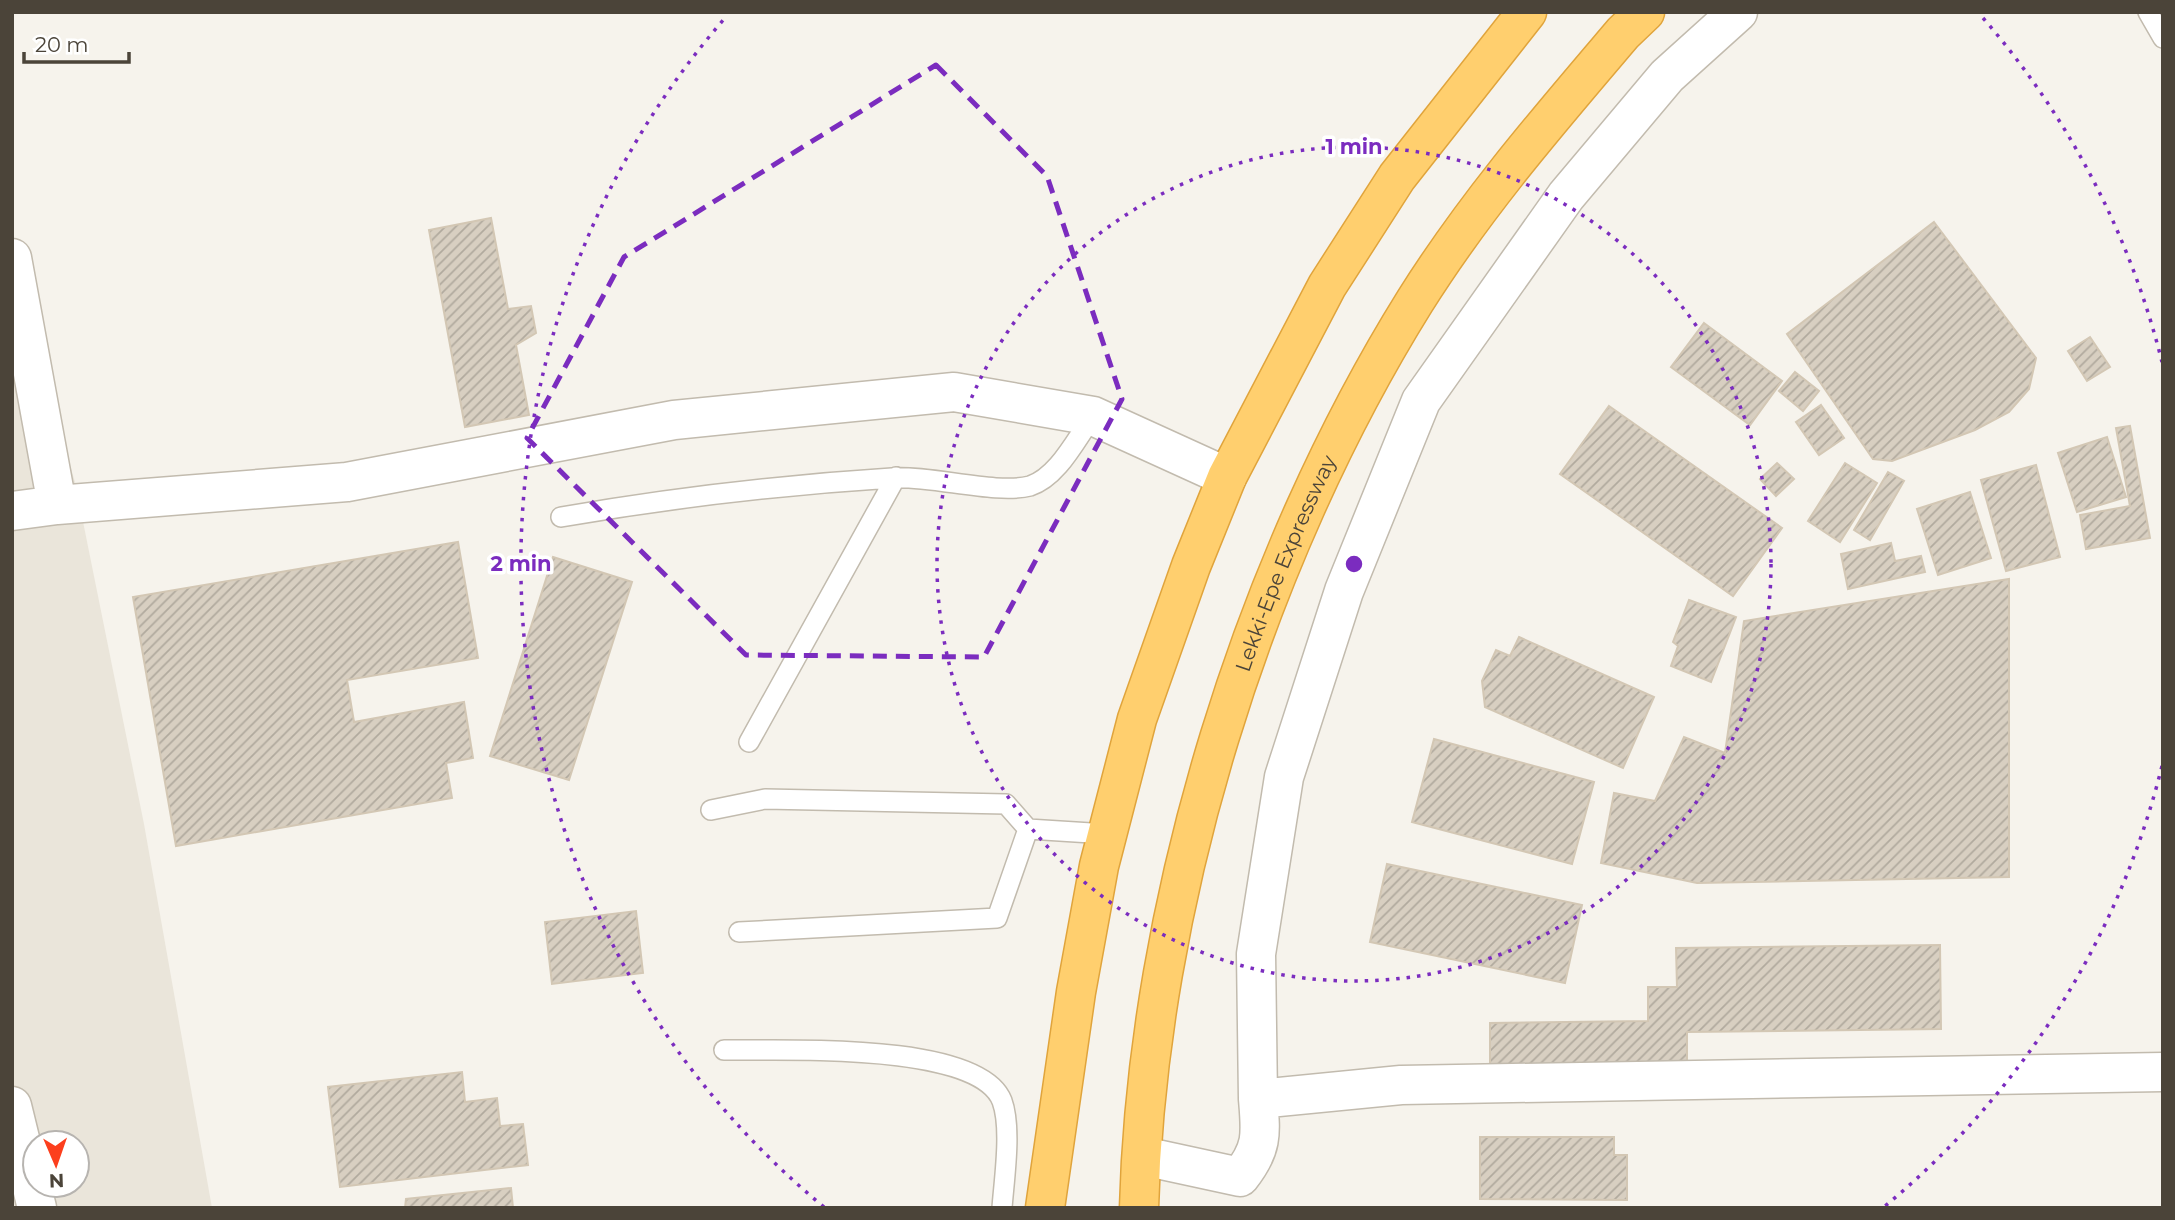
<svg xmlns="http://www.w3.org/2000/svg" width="2175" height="1220" font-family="Montserrat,sans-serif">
	<defs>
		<pattern id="building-hatch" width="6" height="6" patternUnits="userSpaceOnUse" patternTransform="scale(1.75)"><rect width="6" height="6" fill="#d8cfc1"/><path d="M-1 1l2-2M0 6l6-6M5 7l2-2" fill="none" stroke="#b1aa9e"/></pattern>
	</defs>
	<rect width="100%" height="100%" fill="#f6f3ec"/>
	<path fill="#eae5da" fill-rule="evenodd" d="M 12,273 L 75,482 L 144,824 L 212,1208 L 12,1208 ZM 35,1143 L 77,1143 L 77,1185 L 35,1185 Z"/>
	<path fill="url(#building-hatch)" stroke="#d3c7b4" stroke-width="2" d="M 491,218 L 508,309 L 531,306 L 536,333 L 516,345 L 529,415 L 465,427 L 429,230 Z
		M 1934,222 L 2036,358 L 2029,389 L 2009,412 L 1975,430 L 1892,461 L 1873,459 L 1787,334 Z
		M 1704,323 L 1782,381 L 1750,425 L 1671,367 Z
		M 2090,337 L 2110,367 L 2087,381 L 2068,351 Z
		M 1795,372 L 1819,391 L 1803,411 L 1779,391 Z
		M 1821,405 L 1844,438 L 1819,455 L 1796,422 Z
		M 1609,406 L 1782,528 L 1733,596 L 1560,474 Z
		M 2130,426 L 2150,538 L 2086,549 L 2080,515 L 2130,506 L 2116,428 Z
		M 2107,437 L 2126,497 L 2077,512 L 2058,453 Z
		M 1777,463 L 1794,479 L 1776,496 L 1760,479 Z
		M 1845,463 L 1877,483 L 1840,542 L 1808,521 Z
		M 2036,465 L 2060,557 L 2006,571 L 1981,480 Z
		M 1888,472 L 1904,481 L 1870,540 L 1854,530 Z
		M 1970,492 L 1991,558 L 1938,575 L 1917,509 Z
		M 458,542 L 478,658 L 347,680 L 354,722 L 464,702 L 473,758 L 446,763 L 452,798 L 176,846 L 133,597 Z
		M 1891,543 L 1895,561 L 1921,556 L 1925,572 L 1848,589 L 1841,554 Z
		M 553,557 L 632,582 L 569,780 L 490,756 Z
		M 2009,579 L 2009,877 L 1697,883 L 1601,863 L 1614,793 L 1655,801 L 1684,737 L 1725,753 L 1744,621 Z
		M 1689,600 L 1736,617 L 1711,682 L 1671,666 L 1678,646 L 1673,642 Z
		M 1519,637 L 1654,697 L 1623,768 L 1485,707 L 1482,681 L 1496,650 L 1510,656 Z
		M 1434,739 L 1594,782 L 1572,864 L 1412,822 Z
		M 1387,864 L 1582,905 L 1565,983 L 1370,942 Z
		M 636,911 L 643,973 L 552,984 L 545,922 Z
		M 1940,945 L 1941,1029 L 1687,1032 L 1687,1069 L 1490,1072 L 1490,1023 L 1648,1021 L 1648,987 L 1677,987 L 1676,948 Z
		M 462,1072 L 465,1102 L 497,1098 L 500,1126 L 523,1124 L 528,1165 L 340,1187 L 328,1087 Z
		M 1480,1137 L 1614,1137 L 1614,1155 L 1627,1155 L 1627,1200 L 1480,1199 Z
		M 511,1188 L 513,1208 L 405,1208 L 406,1199 Z"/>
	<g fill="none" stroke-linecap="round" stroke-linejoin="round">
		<g stroke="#c2bbae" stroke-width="22">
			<path id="lane" d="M 2148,12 L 2163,38
				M 561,517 C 670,498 781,485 892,478 C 930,475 997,495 1030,486 C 1058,477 1076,439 1093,416
				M 749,742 L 896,477
				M 711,810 L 765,799 L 1006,804 L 1028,829
				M 739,932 L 997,918 L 1028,829 L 1107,834
				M 724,1050 C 780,1051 979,1041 1002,1101 C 1012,1128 1004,1180 1002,1208"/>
		</g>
		<g stroke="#c2bbae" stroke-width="41">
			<path id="street" d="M 12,258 L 57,505 L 347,482 L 674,420 L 954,392 L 1093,416 L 1227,477
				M 12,511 L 57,505
				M 1258,1099 L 1256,954 L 1284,777 L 1344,591 L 1421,401 L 1566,196 L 1667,76 L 1738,12
				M 12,1106 L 37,1208
				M 1143,1156 L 1240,1177 C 1263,1148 1261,1134 1258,1099 L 1401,1085 L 2163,1072"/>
		</g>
		<g stroke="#e0a43c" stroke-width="41">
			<g id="highway">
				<path d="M 1045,1208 L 1076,992 L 1099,866 L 1137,719 L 1191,566 L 1227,477 L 1327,286 L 1397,177 L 1527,12"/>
				<path id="s1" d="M 1139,1208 C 1147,903 1254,559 1415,301 C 1476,204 1549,120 1623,33 L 1645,12"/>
			</g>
		</g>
		<use href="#lane" stroke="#fff" stroke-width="19"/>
		<use href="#street" stroke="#fff" stroke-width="38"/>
		<use href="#highway" stroke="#ffcf6e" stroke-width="38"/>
	</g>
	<path fill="none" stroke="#7b2cbf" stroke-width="5" stroke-dasharray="14 9" stroke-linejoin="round" d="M 936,65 L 1047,176 L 1122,399 L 984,657 L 746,655 L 527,438 L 624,257 Z"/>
	<g fill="none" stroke="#7b2cbf" stroke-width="3.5" stroke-dasharray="3.5 7">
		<circle cx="1354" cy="564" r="417"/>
		<path d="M2162 766A833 833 0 0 1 1884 1207M824 1207A833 833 0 0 1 725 18M1983 18A833 833 0 0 1 2162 362"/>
	</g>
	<g text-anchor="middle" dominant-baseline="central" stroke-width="7" stroke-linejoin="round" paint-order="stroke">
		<g font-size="21" fill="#4b4439" stroke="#fff">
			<text stroke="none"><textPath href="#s1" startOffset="665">Lekki-Epe Expressway</textPath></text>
		</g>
	</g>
	<circle cx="1354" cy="564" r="10" fill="#7b2cbf" stroke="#fff" stroke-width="3.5"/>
	<g font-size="21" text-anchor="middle" font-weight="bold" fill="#7b2cbf" stroke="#fff" stroke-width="7" stroke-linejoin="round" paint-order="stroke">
		<text x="1354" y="154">1 min</text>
		<text x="521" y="571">2 min</text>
	</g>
	<rect width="2175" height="1220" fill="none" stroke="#4b4439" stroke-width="28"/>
	<g transform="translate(56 1164) rotate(178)"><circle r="33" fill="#ffffff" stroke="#b7b4b0" stroke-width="2"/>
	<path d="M0-5L12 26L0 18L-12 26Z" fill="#fc3f1d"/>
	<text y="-10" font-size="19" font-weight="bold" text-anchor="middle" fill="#4b4439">N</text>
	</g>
	<path d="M24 52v10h105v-10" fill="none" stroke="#4b4439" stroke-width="3.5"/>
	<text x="35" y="52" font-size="21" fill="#4b4439" stroke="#ffffff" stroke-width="5" paint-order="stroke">20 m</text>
</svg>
